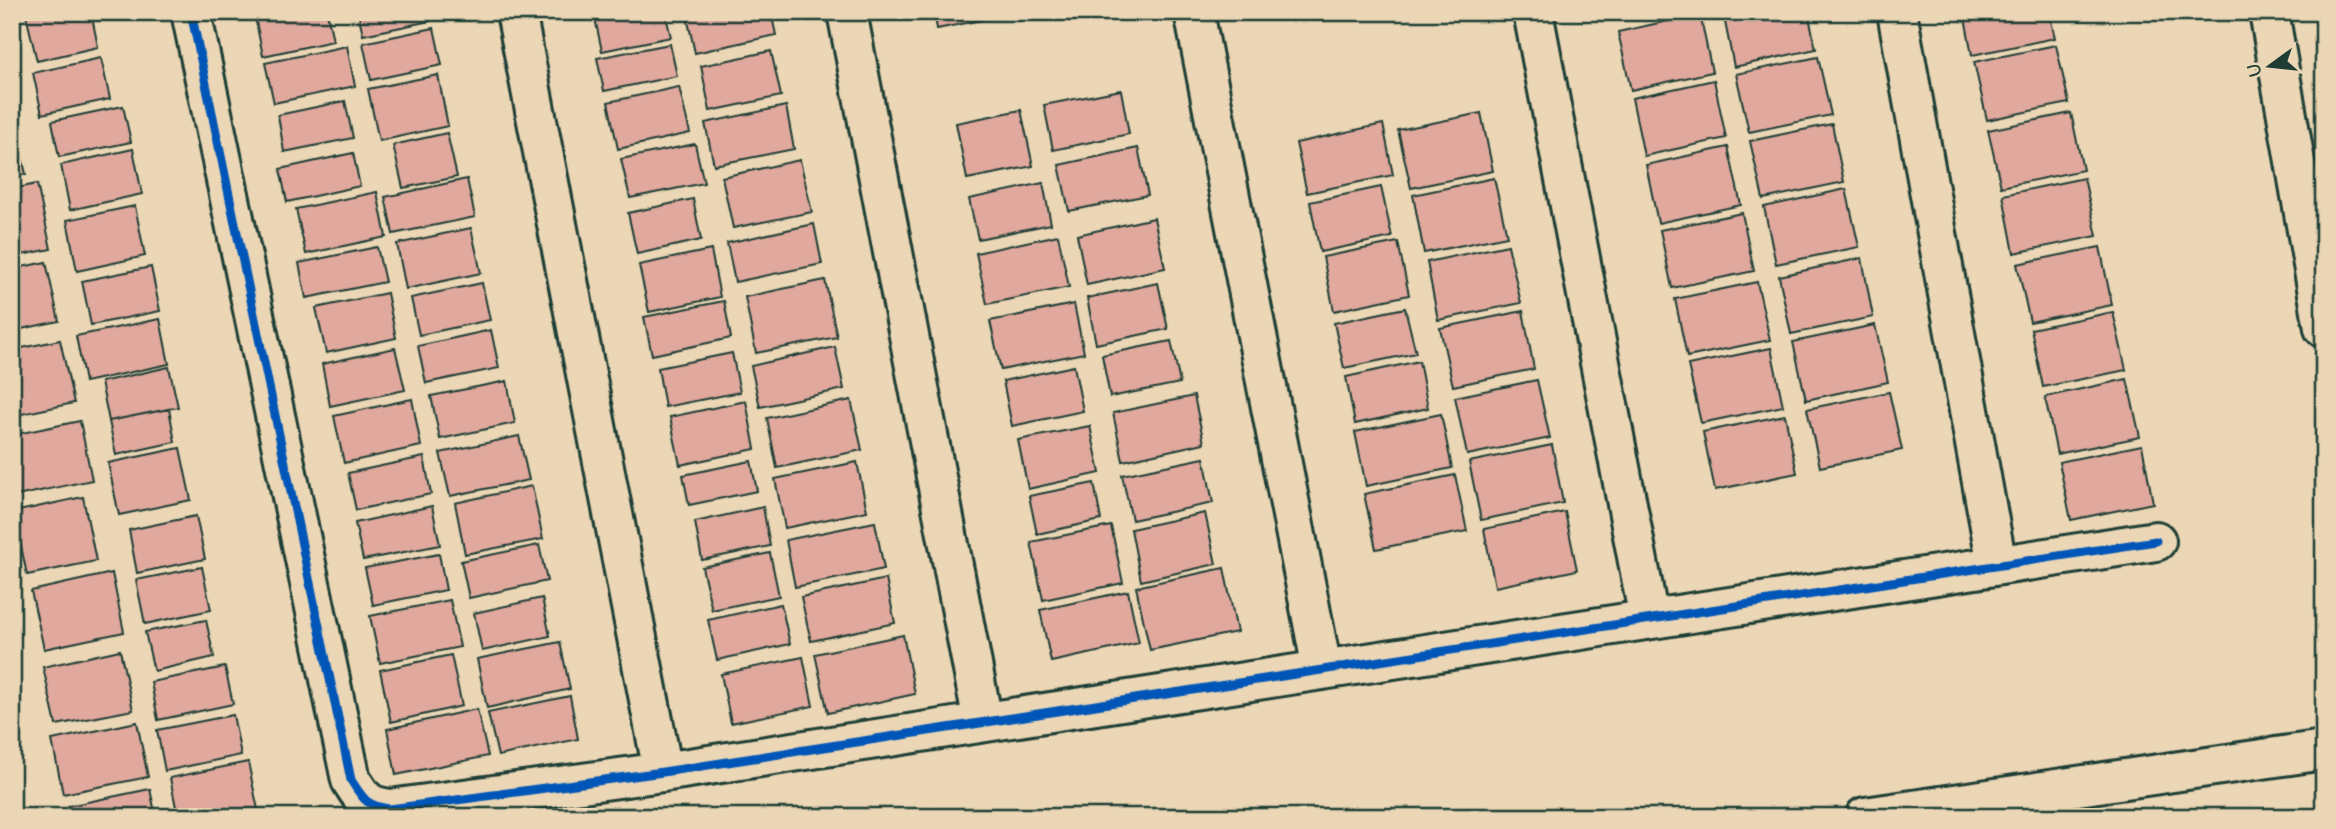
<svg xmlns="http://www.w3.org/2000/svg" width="2336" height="829" font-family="'Comic Neue',sans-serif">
	<rect width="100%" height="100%" fill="#ebd6b5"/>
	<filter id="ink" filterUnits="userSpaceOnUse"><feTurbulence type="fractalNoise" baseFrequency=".0143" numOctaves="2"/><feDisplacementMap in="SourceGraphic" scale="14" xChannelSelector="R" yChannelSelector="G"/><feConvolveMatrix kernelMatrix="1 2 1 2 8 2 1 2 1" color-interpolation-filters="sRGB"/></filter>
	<g filter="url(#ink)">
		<path fill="#e1a89d" stroke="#1f3d34" stroke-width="2" d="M 39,12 L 91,12 L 98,47 L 37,61 L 26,15 Z
			M 277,12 L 327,12 L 333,41 L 263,56 L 255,17 Z
			M 358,12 L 428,12 L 430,21 L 363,35 Z
			M 602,12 L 665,12 L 671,37 L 602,51 L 594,14 Z
			M 686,12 L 771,12 L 776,35 L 695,53 Z
			M 934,12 L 1011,12 L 1011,14 L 937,29 Z
			M 1723,12 L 1808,12 L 1816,49 L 1734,67 Z
			M 1964,12 L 2049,12 L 2055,38 L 1972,55 Z
			M 1700,14 L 1712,72 L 1631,90 L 1618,32 Z
			M 434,28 L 442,65 L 371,80 L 363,43 Z
			M 670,44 L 677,76 L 604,91 L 597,58 Z
			M 2056,45 L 2069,103 L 1987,120 L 1974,62 Z
			M 347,46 L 355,86 L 274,103 L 265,63 Z
			M 771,51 L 781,96 L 710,111 L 701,66 Z
			M 1818,57 L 1831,115 L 1749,132 L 1736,74 Z
			M 101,58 L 110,99 L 42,114 L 33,73 Z
			M 438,75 L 448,126 L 379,141 L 368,89 Z
			M 1714,80 L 1726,138 L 1644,156 L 1632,98 Z
			M 679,87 L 690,133 L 618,149 L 608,102 Z
			M 1121,90 L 1129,134 L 1053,150 L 1044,105 Z
			M 345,101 L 353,138 L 284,152 L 278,115 Z
			M 123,106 L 131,142 L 59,157 L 52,121 Z
			M 786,106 L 794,149 L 714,165 L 705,123 Z
			M 1021,110 L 1033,166 L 967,179 L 956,123 Z
			M 1481,113 L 1493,171 L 1411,188 L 1398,130 Z
			M 2071,113 L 2083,170 L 2001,187 L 1988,130 Z
			M 12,115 L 26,174 L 12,177 Z
			M 1383,124 L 1393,175 L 1307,193 L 1296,143 Z
			M 1832,124 L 1844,182 L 1763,199 L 1750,141 Z
			M 447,133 L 457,177 L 403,188 L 393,145 Z
			M 695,144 L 704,183 L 630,198 L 621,159 Z
			M 1728,147 L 1741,205 L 1658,223 L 1646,165 Z
			M 1138,148 L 1148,195 L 1069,211 L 1059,165 Z
			M 133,149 L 142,194 L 70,210 L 61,165 Z
			M 353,153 L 360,186 L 287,202 L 280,169 Z
			M 800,160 L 812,212 L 733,228 L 722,177 Z
			M 1494,178 L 1507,236 L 1424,253 L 1413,195 Z
			M 2084,178 L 2097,236 L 2014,253 L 2003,195 Z
			M 467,179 L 475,217 L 393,234 L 385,197 Z
			M 1043,183 L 1051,224 L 978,239 L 969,199 Z
			M 37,184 L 51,249 L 12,257 L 12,189 Z
			M 1381,187 L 1392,237 L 1320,252 L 1310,202 Z
			M 1846,189 L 1859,247 L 1776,264 L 1764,207 Z
			M 377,192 L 386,237 L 306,254 L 296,209 Z
			M 693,199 L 701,240 L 637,254 L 628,213 Z
			M 135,206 L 145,256 L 77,271 L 67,220 Z
			M 1742,213 L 1754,271 L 1672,288 L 1660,230 Z
			M 1154,218 L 1165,268 L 1087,285 L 1077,235 Z
			M 814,224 L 822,264 L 735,282 L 727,243 Z
			M 471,228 L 481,273 L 406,289 L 397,244 Z
			M 1058,235 L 1069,287 L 987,304 L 976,253 Z
			M 1398,242 L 1409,295 L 1334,311 L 1323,257 Z
			M 1508,245 L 1521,303 L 1438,320 L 1427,262 Z
			M 377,247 L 385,282 L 306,298 L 299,263 Z
			M 2100,247 L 2112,305 L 2030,322 L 2017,264 Z
			M 711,250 L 720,297 L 649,312 L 639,265 Z
			M 1862,258 L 1873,317 L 1791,334 L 1779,276 Z
			M 46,262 L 59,321 L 12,331 L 12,269 Z
			M 151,267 L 160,311 L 91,325 L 82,281 Z
			M 825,280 L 837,337 L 756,353 L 745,297 Z
			M 1757,282 L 1770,340 L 1687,357 L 1675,299 Z
			M 482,283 L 490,320 L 419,335 L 411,298 Z
			M 1158,283 L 1168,329 L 1096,344 L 1087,298 Z
			M 387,293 L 396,338 L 326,353 L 316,308 Z
			M 724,301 L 731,338 L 652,355 L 644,317 Z
			M 1074,304 L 1084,353 L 1001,370 L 990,321 Z
			M 1405,308 L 1416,353 L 1344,368 L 1334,323 Z
			M 1523,311 L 1534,369 L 1453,386 L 1440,328 Z
			M 2113,312 L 2126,370 L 2043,387 L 2031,329 Z
			M 160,319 L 169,364 L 85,382 L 76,336 Z
			M 1875,325 L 1888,382 L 1806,400 L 1793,342 Z
			M 491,330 L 499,368 L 426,383 L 418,346 Z
			M 60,340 L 74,403 L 12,416 L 12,350 Z
			M 1171,341 L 1180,383 L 1110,397 L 1102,355 Z
			M 835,347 L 844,389 L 760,407 L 751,366 Z
			M 395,348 L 405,390 L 330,406 L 322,364 Z
			M 1771,348 L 1783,406 L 1701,423 L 1688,365 Z
			M 732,353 L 740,392 L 665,407 L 658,368 Z
			M 1419,361 L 1428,408 L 1355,424 L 1346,377 Z
			M 1074,366 L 1083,411 L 1012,426 L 1003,381 Z
			M 169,367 L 178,407 L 109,421 L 101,382 Z
			M 2127,379 L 2140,437 L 2057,454 L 2045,397 Z
			M 1537,380 L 1550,438 L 1467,455 L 1455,397 Z
			M 507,381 L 515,423 L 440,439 L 431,396 Z
			M 1889,392 L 1902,450 L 1820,467 L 1807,409 Z
			M 1194,396 L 1204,443 L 1123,461 L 1113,413 Z
			M 412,399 L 421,446 L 344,463 L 334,416 Z
			M 851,400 L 862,450 L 777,468 L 767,418 Z
			M 746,401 L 755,449 L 680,465 L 670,417 Z
			M 169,409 L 175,442 L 116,455 L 109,421 Z
			M 1441,414 L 1452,468 L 1366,486 L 1355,432 Z
			M 1785,415 L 1797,473 L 1715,490 L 1703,432 Z
			M 80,421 L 92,480 L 12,497 L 12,435 Z
			M 1090,426 L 1100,473 L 1028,489 L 1018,440 Z
			M 519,436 L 529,480 L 450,496 L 440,453 Z
			M 1552,445 L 1563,503 L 1481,520 L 1469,462 Z
			M 2142,445 L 2153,503 L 2071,520 L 2059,462 Z
			M 180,448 L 191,500 L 119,515 L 108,463 Z
			M 424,457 L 431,494 L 356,510 L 348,473 Z
			M 1204,458 L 1213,503 L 1132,520 L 1122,475 Z
			M 751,461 L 757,491 L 689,505 L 683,475 Z
			M 857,462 L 867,511 L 785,528 L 775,479 Z
			M 1455,475 L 1467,531 L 1376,549 L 1364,494 Z
			M 1094,483 L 1101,520 L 1037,534 L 1029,496 Z
			M 532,486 L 543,539 L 465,554 L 455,503 Z
			M 83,497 L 96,561 L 27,575 L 14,512 Z
			M 432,506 L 440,545 L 363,560 L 355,523 Z
			M 763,507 L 770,546 L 702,560 L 695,522 Z
			M 1565,512 L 1577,570 L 1495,587 L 1484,529 Z
			M 1205,513 L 1216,564 L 1141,581 L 1131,529 Z
			M 196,516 L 205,559 L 137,573 L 129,530 Z
			M 875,522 L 884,569 L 795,587 L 786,540 Z
			M 1111,526 L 1123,583 L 1043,600 L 1031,542 Z
			M 539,545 L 547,581 L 469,598 L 461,561 Z
			M 770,553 L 779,596 L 712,610 L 702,567 Z
			M 439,554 L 446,590 L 373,605 L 365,568 Z
			M 202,567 L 211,610 L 145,624 L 136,580 Z
			M 1224,568 L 1237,632 L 1150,650 L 1136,587 Z
			M 112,573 L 124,632 L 44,649 L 31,591 Z
			M 886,579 L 895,623 L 811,641 L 801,597 Z
			M 1128,591 L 1139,643 L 1051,662 L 1040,610 Z
			M 542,598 L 550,636 L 482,651 L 474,613 Z
			M 450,600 L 460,647 L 380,663 L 370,616 Z
			M 781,604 L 790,644 L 717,660 L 708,620 Z
			M 206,620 L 214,657 L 154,671 L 145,632 Z
			M 903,635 L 915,694 L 828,713 L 815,654 Z
			M 560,642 L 570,689 L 487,708 L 477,659 Z
			M 120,650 L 133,710 L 56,725 L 43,667 Z
			M 451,655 L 462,706 L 391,722 L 380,670 Z
			M 803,657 L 813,706 L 731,723 L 721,674 Z
			M 225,667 L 233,704 L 158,720 L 151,682 Z
			M 570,696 L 578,739 L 498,756 L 488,713 Z
			M 477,709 L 488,756 L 396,775 L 387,729 Z
			M 233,715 L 241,755 L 165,771 L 157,730 Z
			M 137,722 L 148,777 L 63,794 L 52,740 Z
			M 248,762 L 258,810 L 226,817 L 178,817 L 170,778 Z
			M 150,789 L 156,817 L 71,817 L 68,806 Z"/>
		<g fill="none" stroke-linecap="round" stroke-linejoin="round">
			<g stroke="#1f3d34" stroke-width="44">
				<path id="minor" d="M 191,12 L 351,780 C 363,799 366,806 390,809 L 663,772 L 2156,541
					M 516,12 L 663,772
					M 847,12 L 983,722
					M 1194,12 L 1322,669
					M 1533,12 L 1649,619
					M 1897,12 L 1997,565
					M 2269,12 L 2324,328
					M 1865,817 L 2324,750"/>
			</g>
			<use href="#minor" stroke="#ebd6b5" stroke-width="38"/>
			<g stroke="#ebd6b5" stroke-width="13">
				<path id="cycleway" d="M 191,12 L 351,780 C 363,799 366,806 390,809 L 663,772 L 2156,541"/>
			</g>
			<use href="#cycleway" stroke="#0057b8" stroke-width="9"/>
		</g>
	</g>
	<rect width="2336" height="829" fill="none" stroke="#ebd6b5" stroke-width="42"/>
	<rect x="21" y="21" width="2294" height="787" fill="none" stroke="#1f3d34" stroke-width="2.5" filter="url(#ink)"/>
	<g transform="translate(2270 66) rotate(255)" stroke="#ebd6b5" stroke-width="5" paint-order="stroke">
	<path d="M0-5L12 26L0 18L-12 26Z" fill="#1f3d34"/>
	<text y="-10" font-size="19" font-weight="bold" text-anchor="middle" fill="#1f3d34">U</text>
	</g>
</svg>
